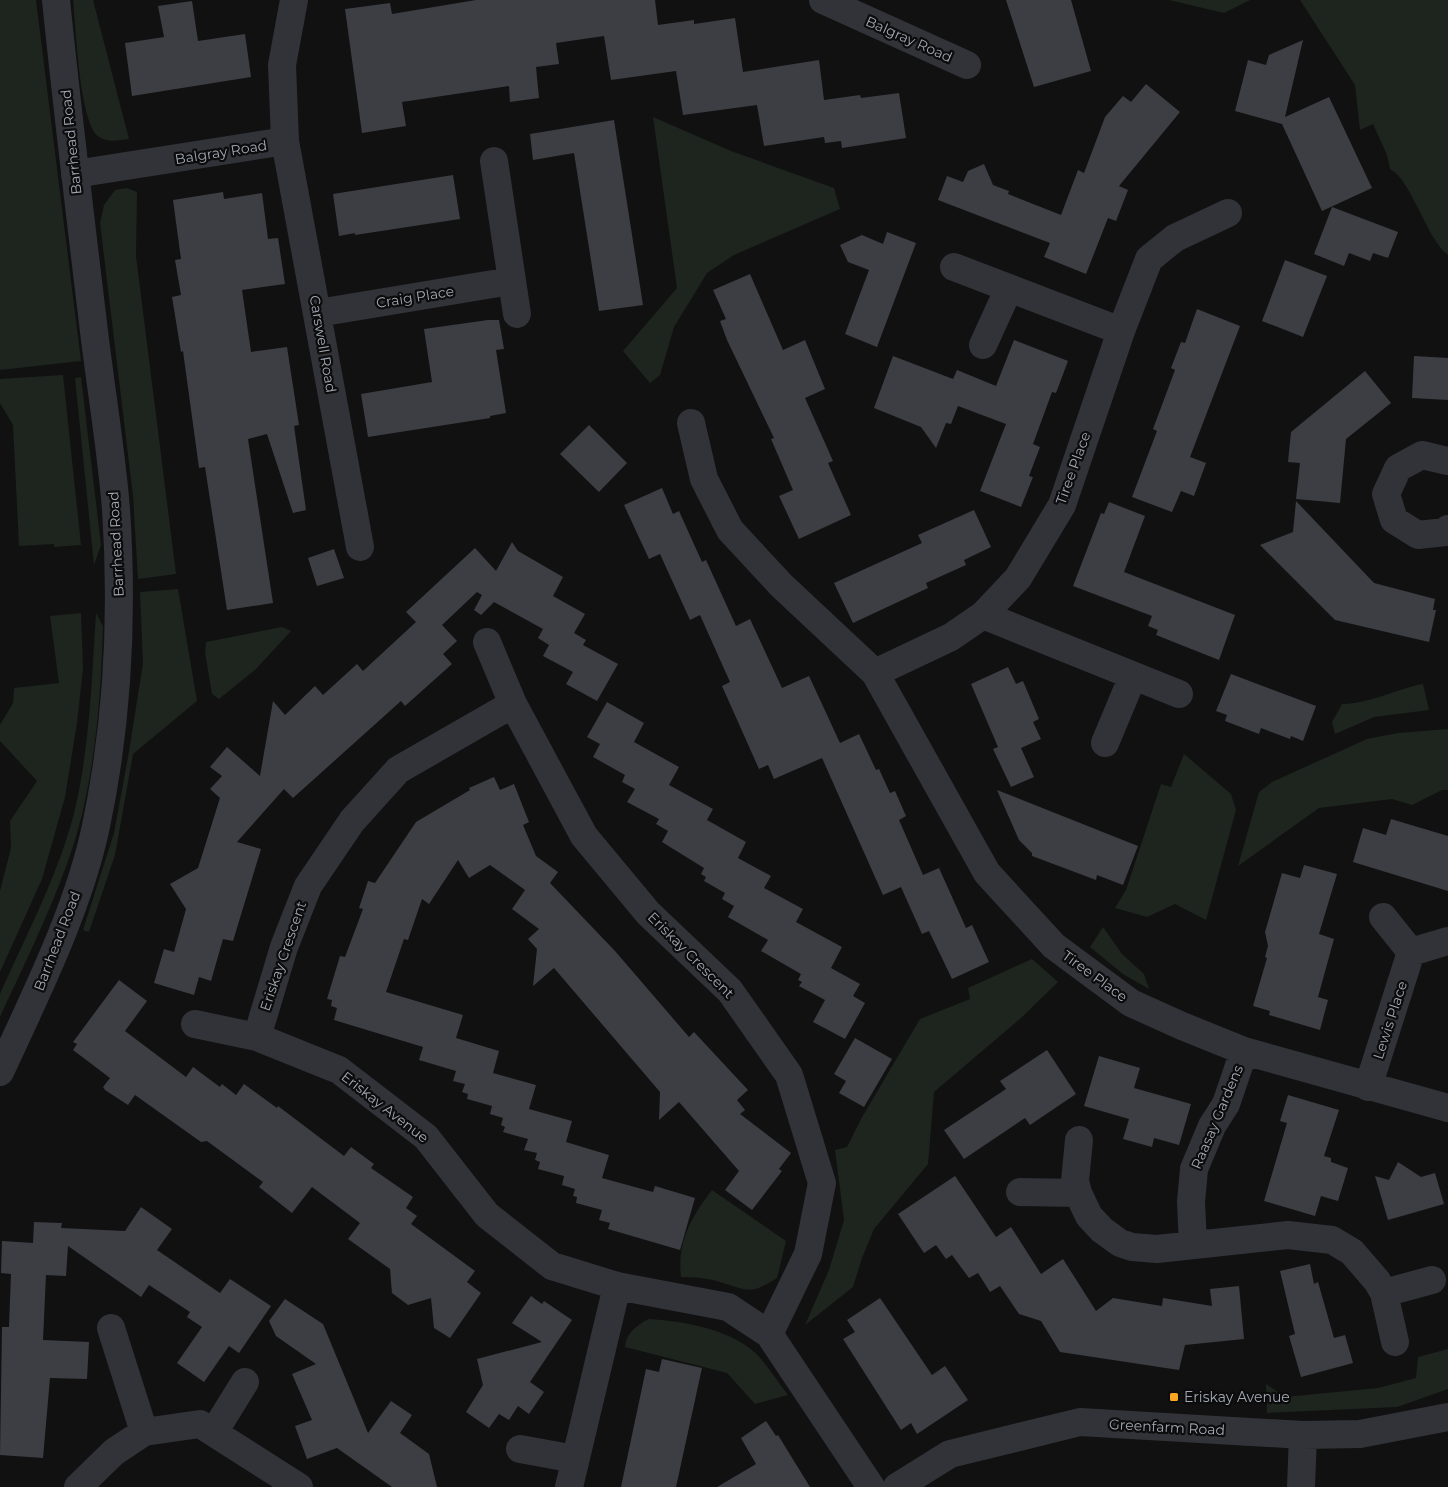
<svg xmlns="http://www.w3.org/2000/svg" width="1448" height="1487" font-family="Montserrat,sans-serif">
	<rect width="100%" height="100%" fill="#111112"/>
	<path fill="#1d251e" d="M 0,0 L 36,0 L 81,361 L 0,370 Z
		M 73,0 L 93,0 L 129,139 C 120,140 108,143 99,137 C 79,123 76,27 73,0 Z
		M 1169,0 L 1250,0 L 1224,13 Z
		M 1300,0 L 1448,0 L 1448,255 C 1427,240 1411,179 1390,169 L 1387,155 L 1373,124 L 1360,130 L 1355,85 Z
		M 653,117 L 731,151 L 834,188 L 840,209 L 734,255 L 707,273 L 674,327 L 660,375 L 650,383 L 623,351 L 677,288 Z
		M 127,188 L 137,192 L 136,256 L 176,574 L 138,579 L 133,496 L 100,223 L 104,205 L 115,190 Z
		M 63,375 L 81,545 L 54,547 L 54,544 L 19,546 L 13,425 L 0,403 L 0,379 Z
		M 81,377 L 101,545 L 94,565 L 75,378 Z
		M 178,589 L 197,701 L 133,754 L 115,855 L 89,932 L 83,930 L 114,833 L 129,752 L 143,663 L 140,592 Z
		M 81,613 L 83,669 L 77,723 L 65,797 L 42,879 L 0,972 L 0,891 L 11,848 L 10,821 L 37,781 L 0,741 L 0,725 L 13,703 L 14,688 L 59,683 L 50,616 Z
		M 96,613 L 103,626 C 101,694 96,764 78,830 C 59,895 28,956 0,1017 L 0,994 C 27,933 61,870 76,805 C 90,742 92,676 96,613 Z
		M 282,627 L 291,631 L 256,669 L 219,699 L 212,694 L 205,652 L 206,642 Z
		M 1423,684 L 1429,710 L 1374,717 L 1335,734 L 1332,722 L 1342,704 C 1369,704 1396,689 1423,684 Z
		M 1448,729 L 1448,790 L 1442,790 L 1412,805 L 1392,799 L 1319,808 L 1238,866 L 1259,792 L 1272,782 L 1367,739 L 1398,733 Z
		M 1184,754 L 1231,794 L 1236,810 L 1206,920 L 1175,904 L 1147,917 L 1115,908 L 1126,890 L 1161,784 L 1171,787 Z
		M 1103,927 L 1122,954 L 1144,974 L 1149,989 L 1123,974 L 1090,947 Z
		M 1032,959 L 1058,982 L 1021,1018 L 934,1092 L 928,1164 L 874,1229 L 862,1258 L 853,1287 L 805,1325 L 829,1270 L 844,1220 L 835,1150 L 847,1147 L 861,1119 L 920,1019 L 970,999 L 968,988 Z
		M 712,1190 L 786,1241 L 777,1278 C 750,1295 749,1291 720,1282 C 708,1278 693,1277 681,1277 C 677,1242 691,1217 712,1190 Z
		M 649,1319 C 681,1321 722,1328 748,1347 C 762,1356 777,1381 788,1395 L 755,1404 L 727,1373 L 625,1347 C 626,1333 637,1325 649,1319 Z
		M 1448,1349 L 1448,1389 L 1397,1407 L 1267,1413 L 1266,1384 L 1285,1397 L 1378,1388 L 1416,1378 L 1418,1357 Z"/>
	<path fill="#3d3e43" d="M 476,0 L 655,0 L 658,25 L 694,20 L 694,24 L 735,18 L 743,72 L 819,60 L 824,100 L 860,95 L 861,98 L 899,93 L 906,138 L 842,148 L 841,141 L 825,143 L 824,137 L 764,146 L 757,105 L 683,115 L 676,71 L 611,80 L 604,36 L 556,43 L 559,64 L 536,67 L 539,98 L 510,102 L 509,86 L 402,102 L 406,126 L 362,133 L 345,9 L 390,3 L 392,14 Z
		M 1006,0 L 1071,0 L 1091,71 L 1034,87 Z
		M 192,1 L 198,41 L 245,34 L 251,77 L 132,96 L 125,43 L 164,37 L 158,6 Z
		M 1303,40 L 1285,117 L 1329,97 L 1372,188 L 1322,211 L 1282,124 L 1235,111 L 1248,60 L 1266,65 L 1269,55 Z
		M 1146,84 L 1180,112 L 1119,186 L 1128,190 L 1116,221 L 1108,218 L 1086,274 L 1044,257 L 1050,243 L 938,200 L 947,176 L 963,182 L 968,171 L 984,164 L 993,185 L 1009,191 L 1008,194 L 1061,215 L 1078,170 L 1084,173 L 1105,117 L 1123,96 L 1131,102 Z
		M 614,120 L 643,305 L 599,311 L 574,153 L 533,160 L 530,134 Z
		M 453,175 L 460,219 L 355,235 L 355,233 L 339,236 L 333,194 Z
		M 223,192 L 224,199 L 262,193 L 268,239 L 278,238 L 285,284 L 242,290 L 251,352 L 287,347 L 299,425 L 294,426 L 306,510 L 293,513 L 267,434 L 248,439 L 273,603 L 227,610 L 205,467 L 199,468 L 183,351 L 181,352 L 172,297 L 181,295 L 175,260 L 181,259 L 173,200 Z
		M 1332,207 L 1398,232 L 1388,258 L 1373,253 L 1370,261 L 1349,253 L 1344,266 L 1314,254 Z
		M 887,232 L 916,243 L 877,347 L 845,334 L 869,270 L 848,262 L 840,245 L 862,235 L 883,244 Z
		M 1285,260 L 1327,276 L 1303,337 L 1262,321 Z
		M 750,274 L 783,350 L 805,340 L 825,389 L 805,398 L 833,461 L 828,463 L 851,515 L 799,539 L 779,496 L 793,490 L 771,439 L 774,438 L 727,340 L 720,321 L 726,319 L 713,290 Z
		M 1197,309 L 1240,326 L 1190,457 L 1206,463 L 1194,496 L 1181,491 L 1172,512 L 1132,497 L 1157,431 L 1153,429 L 1175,370 L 1171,368 L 1181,342 L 1185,343 Z
		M 488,320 L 499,320 L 504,349 L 496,350 L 506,413 L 490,416 L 490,418 L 368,437 L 361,394 L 432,382 L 424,329 Z
		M 1014,340 L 1068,361 L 1056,393 L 1052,392 L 1033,444 L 1040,447 L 1029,476 L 1033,477 L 1021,507 L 980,491 L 1006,424 L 958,406 L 951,424 L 946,423 L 936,448 L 921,427 L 874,408 L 893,356 L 953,379 L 957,370 L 996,386 Z
		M 1414,356 L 1448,358 L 1448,400 L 1412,398 Z
		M 1365,371 L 1391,403 L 1346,439 L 1340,503 L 1296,499 L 1300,463 L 1288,462 L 1291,432 Z
		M 589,425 L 627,463 L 599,492 L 560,454 Z
		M 662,488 L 673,514 L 679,511 L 702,562 L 706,560 L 736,626 L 750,619 L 782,688 L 809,676 L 840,743 L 859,734 L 876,770 L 879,769 L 890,793 L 895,791 L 906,816 L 899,820 L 923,875 L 939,868 L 966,928 L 972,925 L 989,962 L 952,979 L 929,931 L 922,934 L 901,887 L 883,895 L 822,758 L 774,779 L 768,765 L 759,769 L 722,686 L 730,682 L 700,615 L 690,620 L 660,554 L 649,559 L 624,505 Z
		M 1296,501 L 1374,583 L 1435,599 L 1433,610 L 1436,610 L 1429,642 L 1335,620 L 1260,545 L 1293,532 Z
		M 1109,502 L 1145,516 L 1124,572 L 1235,615 L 1219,660 L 1156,635 L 1158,630 L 1148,626 L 1152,616 L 1073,586 L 1101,513 L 1104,514 Z
		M 974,510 L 991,547 L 964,560 L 966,565 L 926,583 L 928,588 L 853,623 L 834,583 L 922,543 L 918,535 Z
		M 512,542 L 518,551 L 563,577 L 553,596 L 585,614 L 574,633 L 586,640 L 583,645 L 618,664 L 597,701 L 566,684 L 573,672 L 543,656 L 549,645 L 538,638 L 543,629 L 494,602 L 481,615 L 474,610 L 482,595 L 477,592 L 442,625 L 457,641 L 443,654 L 452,664 L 405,706 L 401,701 L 293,798 L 284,789 L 237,842 L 261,849 L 233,941 L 223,939 L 211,981 L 199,977 L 194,995 L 154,983 L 164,949 L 174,952 L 186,909 L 170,884 L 198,868 L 220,798 L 210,789 L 222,776 L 210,767 L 227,747 L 260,776 L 273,701 L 285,715 L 315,686 L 323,695 L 357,664 L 363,671 L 416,622 L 406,612 L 475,548 L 496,571 Z
		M 334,549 L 344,578 L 317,586 L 308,558 Z
		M 1008,667 L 1016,684 L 1023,681 L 1039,719 L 1033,722 L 1041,739 L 1021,748 L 1034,777 L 1011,787 L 993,749 L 998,747 L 971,684 Z
		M 1231,674 L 1316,706 L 1303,741 L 1291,736 L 1290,739 L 1261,728 L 1259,734 L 1225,721 L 1227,715 L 1216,711 Z
		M 607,702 L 644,723 L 634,742 L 679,767 L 669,785 L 713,809 L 707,820 L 746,842 L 738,858 L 771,876 L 764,888 L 803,909 L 796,922 L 842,947 L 831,968 L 860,984 L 853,996 L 865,1003 L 845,1039 L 813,1022 L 825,1000 L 799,986 L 802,982 L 798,980 L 801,974 L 761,951 L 768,940 L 728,917 L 734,906 L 722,899 L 725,893 L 704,881 L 706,877 L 701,874 L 704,868 L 662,842 L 668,831 L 656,824 L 659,819 L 627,802 L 635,789 L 622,782 L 625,775 L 593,757 L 600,744 L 587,737 Z
		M 494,777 L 500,790 L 514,784 L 529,822 L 523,825 L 536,856 L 558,872 L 550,883 L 615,951 L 689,1037 L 694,1032 L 748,1090 L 737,1100 L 745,1110 L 740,1114 L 791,1153 L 779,1169 L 782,1171 L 752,1210 L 725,1190 L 739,1171 L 679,1102 L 659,1120 L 660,1092 L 554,968 L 533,986 L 537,949 L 528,939 L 539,929 L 512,909 L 525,890 L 490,865 L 469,878 L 458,860 L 429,904 L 422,899 L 408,940 L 404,939 L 386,992 L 463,1015 L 456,1038 L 499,1051 L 493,1073 L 536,1085 L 529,1109 L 572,1121 L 566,1142 L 609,1155 L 602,1178 L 653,1192 L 655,1186 L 695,1198 L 680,1250 L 608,1229 L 610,1223 L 599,1220 L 602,1210 L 576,1203 L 577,1197 L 573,1196 L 575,1189 L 562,1185 L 564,1176 L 538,1169 L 540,1162 L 535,1160 L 537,1153 L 524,1150 L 528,1139 L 503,1132 L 505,1127 L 501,1125 L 503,1118 L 490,1114 L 492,1106 L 467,1099 L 468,1094 L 462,1092 L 465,1084 L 453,1081 L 456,1071 L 419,1060 L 423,1047 L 334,1020 L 337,1008 L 331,1006 L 332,1000 L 327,999 L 340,956 L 345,957 L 363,909 L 359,908 L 368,881 L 375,883 L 416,822 L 470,790 L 469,788 Z
		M 997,790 L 1138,846 L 1123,885 L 1097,875 L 1096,880 L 1032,856 L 1032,853 L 1019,840 Z
		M 1391,819 L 1448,836 L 1448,891 L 1353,862 L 1363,828 L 1386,835 Z
		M 1304,865 L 1337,874 L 1319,934 L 1334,939 L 1318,997 L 1328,1000 L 1320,1030 L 1269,1015 L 1270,1011 L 1253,1006 L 1267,958 L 1265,957 L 1268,946 L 1265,932 L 1282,873 L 1300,878 Z
		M 119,980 L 147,1001 L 125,1031 L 186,1077 L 193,1067 L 220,1087 L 222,1084 L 236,1095 L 244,1084 L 277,1108 L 278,1106 L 344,1156 L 351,1147 L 374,1164 L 371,1168 L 413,1197 L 406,1208 L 417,1216 L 411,1224 L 475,1271 L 467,1282 L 481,1293 L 450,1338 L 434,1328 L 431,1298 L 408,1305 L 392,1293 L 390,1269 L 348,1239 L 360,1223 L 312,1187 L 292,1213 L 259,1187 L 263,1182 L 207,1141 L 201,1142 L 135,1095 L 128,1105 L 105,1090 L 103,1087 L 110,1078 L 73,1050 L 77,1044 L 73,1042 Z
		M 855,1038 L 892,1059 L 864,1107 L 839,1093 L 846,1081 L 834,1074 Z
		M 1047,1050 L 1076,1094 L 1030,1125 L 1025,1118 L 964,1159 L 944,1130 L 1006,1089 L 1000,1081 Z
		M 1099,1056 L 1140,1068 L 1134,1088 L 1191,1104 L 1179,1145 L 1154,1138 L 1152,1147 L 1123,1139 L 1129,1119 L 1084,1106 Z
		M 1288,1095 L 1339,1110 L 1324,1156 L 1331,1158 L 1331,1162 L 1348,1168 L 1338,1201 L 1321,1196 L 1315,1216 L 1264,1201 L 1287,1123 L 1280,1121 Z
		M 1398,1162 L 1421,1177 L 1435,1173 L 1444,1204 L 1388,1220 L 1375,1176 L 1389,1180 Z
		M 955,1176 L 996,1237 L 1011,1227 L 1041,1274 L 1063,1259 L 1096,1311 L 1113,1298 L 1162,1306 L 1163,1298 L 1212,1306 L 1210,1289 L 1239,1286 L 1244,1339 L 1185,1345 L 1179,1370 L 1060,1352 L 1041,1321 L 1019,1314 L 1000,1286 L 990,1292 L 978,1273 L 969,1278 L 952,1255 L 946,1259 L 936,1245 L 924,1253 L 898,1214 Z
		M 141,1207 L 172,1229 L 157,1250 L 220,1293 L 230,1279 L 271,1306 L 239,1353 L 229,1346 L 204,1382 L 177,1363 L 202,1327 L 187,1317 L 190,1312 L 149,1285 L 141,1297 L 68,1246 L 66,1276 L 46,1275 L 43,1340 L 89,1342 L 87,1379 L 50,1378 L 43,1458 L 0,1455 L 2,1327 L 9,1327 L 11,1274 L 1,1273 L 2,1241 L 33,1243 L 34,1222 L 62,1223 L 61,1228 L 125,1231 Z
		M 1310,1264 L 1314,1284 L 1318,1282 L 1334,1338 L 1345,1335 L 1353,1363 L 1301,1377 L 1289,1336 L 1295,1334 L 1280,1271 Z
		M 531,1296 L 542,1304 L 544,1301 L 572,1320 L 530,1382 L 544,1392 L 529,1414 L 518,1406 L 509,1420 L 499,1414 L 489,1428 L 466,1412 L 483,1385 L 477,1359 L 542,1342 L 512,1323 Z
		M 880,1298 L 932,1375 L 945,1366 L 968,1400 L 917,1434 L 911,1423 L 901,1430 L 843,1339 L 855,1332 L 847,1320 Z
		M 285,1299 L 323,1324 L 368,1433 L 391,1401 L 412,1415 L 400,1433 L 429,1454 L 437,1487 L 392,1487 L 337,1448 L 307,1459 L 295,1426 L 312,1420 L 292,1374 L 316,1364 L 276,1336 L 269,1321 Z
		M 662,1359 L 702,1368 L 676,1487 L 621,1487 L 646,1369 L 659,1372 Z
		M 766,1421 L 776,1436 L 778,1435 L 810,1487 L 717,1487 L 756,1464 L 741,1438 Z"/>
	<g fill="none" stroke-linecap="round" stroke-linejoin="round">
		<path stroke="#323338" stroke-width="28" d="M 823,0 L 967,65
			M 285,141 L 360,547
			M 494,161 L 517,314
			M 75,174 L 285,141 L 282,65 L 294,0
			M 954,267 L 1121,331
			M 318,313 L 511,281
			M 983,345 L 1009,288
			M 691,423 L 704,479 L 730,530 L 781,585 L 875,673 L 987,873 L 1054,946 L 1131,1003 L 1182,1026 L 1244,1051 L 1448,1108
			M 1448,461 L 1422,455 L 1398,468 L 1386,494 L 1394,520 L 1418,535 L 1445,532 L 1448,529
			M 983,615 L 1179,694
			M 487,642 L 513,704 L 584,836 L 648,913 L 730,991 L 789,1075 L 822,1183 L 808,1254 L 769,1334
			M 875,673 L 951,637 L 983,615 L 1018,578 L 1062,505 L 1121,331 L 1149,259 L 1175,238 L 1228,213
			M 1105,743 L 1133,676
			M 1383,917 L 1411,952
			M 195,1024 L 257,1037 L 339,1070 L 426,1137 L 487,1215 L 552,1266 L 617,1286 L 728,1307 L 769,1334 L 871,1487
			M 257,1037 L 284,947 L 308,886 L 352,821 L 398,770 L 513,704
			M 1368,1087 L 1411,952 L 1448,941
			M 1079,1140 L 1075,1181 L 1078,1193 L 1089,1216 L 1102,1230 L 1120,1243 L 1132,1247 L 1157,1249 L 1288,1235 L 1332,1240 L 1352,1252 L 1377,1281 L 1384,1293 L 1395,1342
			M 1020,1192 L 1078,1193
			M 1193,1244 L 1191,1202 L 1194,1169 L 1212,1126 L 1226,1104 L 1244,1051
			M 1384,1293 L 1432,1280
			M 111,1328 L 144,1432
			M 214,1432 L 245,1382
			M 520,1449 L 575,1459
			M 78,1487 L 114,1452 L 144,1432 L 200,1424 L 299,1487
			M 569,1487 L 617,1286
			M 897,1487 L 950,1454 L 1080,1422 L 1303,1435 L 1360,1434 L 1448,1417
			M 1301,1487 L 1303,1435"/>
		<path stroke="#323338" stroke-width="28" d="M 0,1072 C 35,996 79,908 96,826 C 118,722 123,615 116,509 C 111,447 100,384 93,323 C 80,215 67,108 56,0"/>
	</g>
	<rect fill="#f9a622" stroke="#0c0c0d" stroke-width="2" x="1169" y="1392" width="10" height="10" rx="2.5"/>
	<g text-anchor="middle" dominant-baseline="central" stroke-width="4.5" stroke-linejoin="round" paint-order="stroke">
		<g font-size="14" fill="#a1a8b4" stroke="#0c0c0d">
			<text transform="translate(909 39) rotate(24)">Balgray Road</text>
			<text transform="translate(71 142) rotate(-96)">Barrhead Road</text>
			<text transform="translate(221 152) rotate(-9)">Balgray Road</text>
			<text transform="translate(415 297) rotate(-9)">Craig Place</text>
			<text transform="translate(323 344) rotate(80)">Carswell Road</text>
			<text transform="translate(1073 468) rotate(-70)">Tiree Place</text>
			<text transform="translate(116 544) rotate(-93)">Barrhead Road</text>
			<text transform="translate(57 941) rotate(-69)">Barrhead Road</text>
			<text transform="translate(691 955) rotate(45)">Eriskay Crescent</text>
			<text transform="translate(283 956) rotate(-71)">Eriskay Crescent</text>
			<text transform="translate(1095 976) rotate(36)">Tiree Place</text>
			<text transform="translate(1390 1020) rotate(-72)">Lewis Place</text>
			<text transform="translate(385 1107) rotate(38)">Eriskay Avenue</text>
			<text transform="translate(1217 1117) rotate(-67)">Raasay Gardens</text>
			<text transform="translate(1167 1427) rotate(3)">Greenfarm Road</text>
		</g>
		<g font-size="14" fill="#a1a8b4" stroke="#0c0c0d" text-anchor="start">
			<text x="1184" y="1397">Eriskay Avenue</text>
		</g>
	</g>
</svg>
